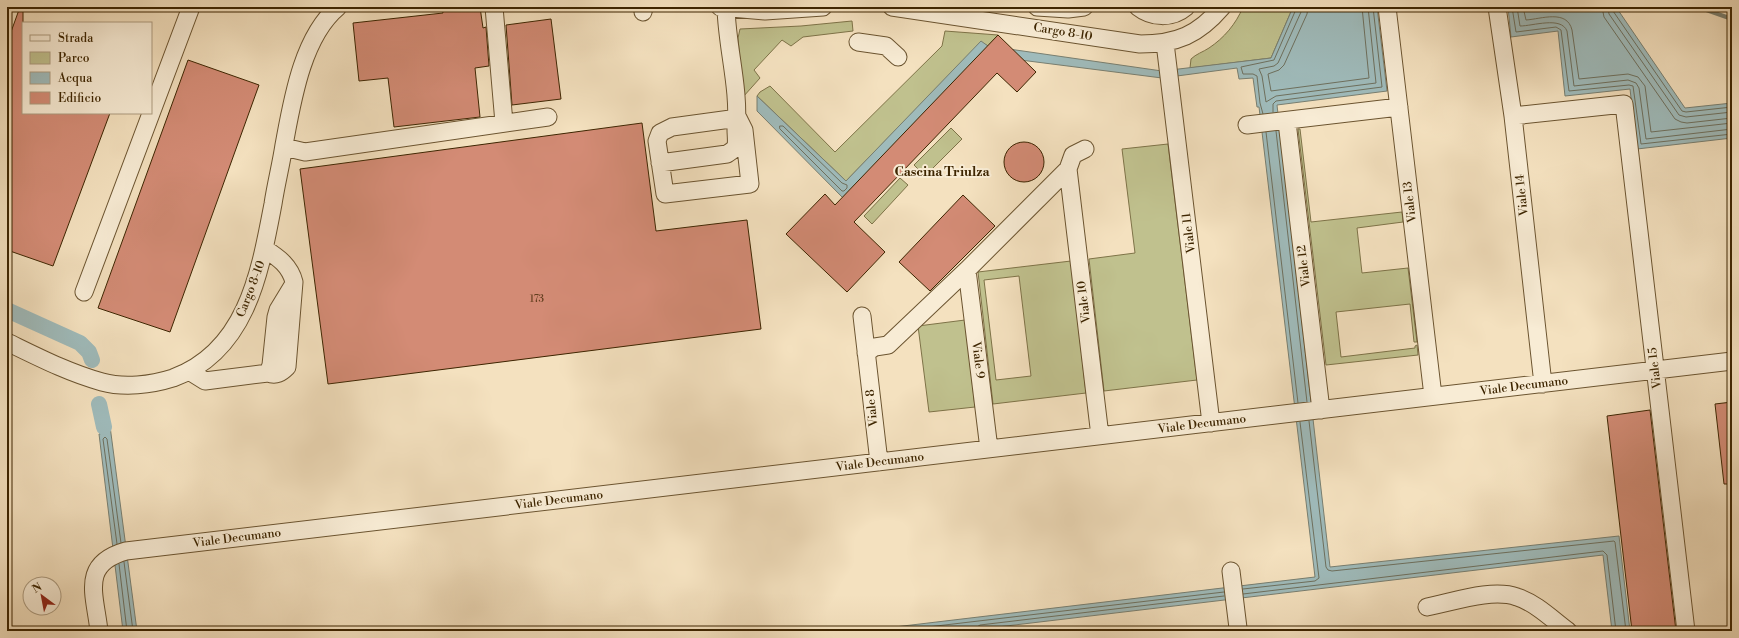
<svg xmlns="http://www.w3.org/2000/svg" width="1739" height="638" font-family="'Libre Bodoni',serif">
	<rect width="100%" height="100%" fill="#f4e1bf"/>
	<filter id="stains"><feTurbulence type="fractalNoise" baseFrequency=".005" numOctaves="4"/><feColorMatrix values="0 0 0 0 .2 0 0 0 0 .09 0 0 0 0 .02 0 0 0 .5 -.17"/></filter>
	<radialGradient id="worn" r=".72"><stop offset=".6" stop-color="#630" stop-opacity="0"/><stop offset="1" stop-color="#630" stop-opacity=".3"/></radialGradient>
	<path fill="#c0c18e" stroke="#7e7348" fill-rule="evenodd" d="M 1243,7 L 1293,7 L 1271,58 L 1190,68 L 1191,59 C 1196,54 1203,52 1209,48 C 1224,38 1236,24 1243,7 Z
		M 852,21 L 853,31 L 803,37 L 791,46 L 782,40 L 754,70 L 760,78 L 743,97 L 738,38 L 740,29 L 801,26 Z
		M 945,31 L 998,35 L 988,46 L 981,42 L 846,181 L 757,96 L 760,92 L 770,86 L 835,152 L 942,46 Z
		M 951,128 L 962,139 L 925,176 L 914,165 Z
		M 1298,129 L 1300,129 L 1311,222 L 1402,212 L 1403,222 L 1357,228 L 1362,273 L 1408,268 L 1417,342 L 1414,342 L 1410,304 L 1336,312 L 1341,357 L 1415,348 L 1415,346 L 1417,345 L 1418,355 L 1326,365 Z
		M 1168,144 L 1197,380 L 1104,391 L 1089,259 L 1135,253 L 1122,149 Z
		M 900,178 L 908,185 L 872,224 L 864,216 Z
		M 1071,261 L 1086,393 L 993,404 L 978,272 ZM 1019,276 L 1031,376 L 996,380 L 984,280 Z
		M 965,320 L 975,407 L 929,412 L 918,326 Z"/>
	<path fill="#9fbbbb" stroke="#787f71" d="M 1293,7 L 1377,7 L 1387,91 L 1277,105 L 1330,567 L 1619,536 L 1630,631 L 1612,631 L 1603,555 L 964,631 L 861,631 L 1315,577 L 1259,107 L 1257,107 L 1253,78 L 1239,79 L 1237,68 L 1162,78 L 981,55 L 843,198 L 757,111 L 757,96 L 846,181 L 981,41 L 988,46 L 1162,71 L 1271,58 Z
		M 1508,7 L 1616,7 L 1685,108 L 1732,103 L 1732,138 L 1637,149 L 1630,89 L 1565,96 L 1558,31 L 1511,37 Z
		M 110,426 L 137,631 L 123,631 L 99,434 L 104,433 L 104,427 Z"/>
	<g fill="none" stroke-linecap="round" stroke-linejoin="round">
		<path stroke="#6e705e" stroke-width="1" d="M 1302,7 L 1301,12 L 1278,63 L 1274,66 L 1259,69 L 1262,76 L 1266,102 L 1276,96 L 1376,83 L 1368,7
			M 1308,7 L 1307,14 L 1284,65 L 1279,70 L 1268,74 L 1271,91 L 1369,78 L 1362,7
			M 1512,7 L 1516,32 L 1556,27 L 1561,30 L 1569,91 L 1629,85 L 1633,86 L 1641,144 L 1732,134
			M 1517,7 L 1520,26 C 1533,26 1561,16 1567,31 L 1574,86 L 1628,80 L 1636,83 L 1639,88 L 1646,139 L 1732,129
			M 1523,7 L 1526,20 C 1541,19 1567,9 1572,30 L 1579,79 L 1628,74 L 1638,77 L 1645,86 L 1651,132 L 1732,123
			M 1602,7 L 1604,17 L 1675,119 L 1681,122 L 1687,123 L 1732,118
			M 1608,7 L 1609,14 L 1679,115 L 1686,117 L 1732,112
			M 1613,7 L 1613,11 L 1682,111 L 1686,112 L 1732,107
			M 1273,112 L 1273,104 L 1276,101 L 1382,87 L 1373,7
			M 1263,114 L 1260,103 L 1257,76 L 1253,74 L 1243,74 L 1241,67 L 1274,60 L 1297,7
			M 780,126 L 783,126 L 842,183 L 847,185 L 847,188 L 844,191 L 842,191 L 780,129 Z
			M 1276,131 L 1307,402
			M 1266,132 L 1298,403
			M 1309,421 L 1326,567 L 1328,570 L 1332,571 L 1614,541 L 1615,542 L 1626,631
			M 117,544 L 103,439 L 105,437 L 107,439 L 121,543
			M 124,562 L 133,631
			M 119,564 L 127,631
			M 1243,589 L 1315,581 L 1319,578 L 1300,422
			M 1243,594 L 1603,551 L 1607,555 L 1616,631
			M 894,631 L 1224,592
			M 976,631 L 977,627 L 980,625 L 1224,596"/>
		<path stroke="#787f71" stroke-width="4.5" d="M 1698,7 L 1732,19"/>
		<path stroke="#9fbbbb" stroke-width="16" d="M 7,310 L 80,343 L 89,352 L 92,360
			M 99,404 L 104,427"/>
	</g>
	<path fill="#d38b75" stroke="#3d2501" d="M 20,7 L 23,7 L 23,113 L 110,113 L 53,266 L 7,250 L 7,43 Z
		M 442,7 L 480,7 L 483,28 L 486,27 L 489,66 L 475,68 L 480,117 L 394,127 L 388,78 L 359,81 L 353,23 L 443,13 Z
		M 551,19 L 561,99 L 512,105 L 506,25 Z
		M 998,35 L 1036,72 L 1017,92 L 997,73 L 854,222 L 885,252 L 847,292 L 786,234 L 825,194 L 835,205 Z
		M 188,60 L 259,85 L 170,332 L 98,308 Z
		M 642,123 L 656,231 L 747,220 L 761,329 L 328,384 L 300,169 Z
		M1004 162a20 20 0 1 1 40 0a20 20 0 1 1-40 0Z
		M 963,195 L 995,226 L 930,291 L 899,262 Z
		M 1732,402 L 1732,484 L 1724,484 L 1715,404 Z
		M 1650,410 L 1676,631 L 1632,631 L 1607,416 Z"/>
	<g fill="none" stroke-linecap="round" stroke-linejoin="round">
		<g stroke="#6b5430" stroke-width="19">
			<path id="minor" d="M 494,7 L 504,123
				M 720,7 L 765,11 L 823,7
				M 892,7 L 1140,44 C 1177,44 1198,35 1222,7
				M 1037,7 L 1068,9 L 1084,7
				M 1138,7 C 1152,18 1172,19 1186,7
				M 1387,7 L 1433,396
				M 1497,7 L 1513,116 L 1543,384
				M 643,12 L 644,7
				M 858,42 L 886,46 L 898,57
				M 1165,43 L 1211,423
				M 1513,116 L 1624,104 L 1686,631
				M 738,118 L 744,130 L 750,184 L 665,194 L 657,141 L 660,133 L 672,127 Z
				M 1287,122 L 1321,410
				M 1247,125 L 1399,107
				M 284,147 L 305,152 L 548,117
				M 660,163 L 727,154 C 730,152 734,150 736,146 C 737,141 736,135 736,130 C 740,89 727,48 726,8
				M 1068,169 L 1100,436
				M 967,270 L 989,449
				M 84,292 L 191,7
				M 862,316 L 879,462
				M 7,342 C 38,357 69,373 102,382 C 124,388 151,385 173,378 C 247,351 260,272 273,204 C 276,184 281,165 284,145 C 292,102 302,37 338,7
				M 866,353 L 875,347 L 888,345 L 967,270 L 1068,169 L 1073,155 L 1085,149
				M 189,371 L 205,381 L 268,373 C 276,376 281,373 287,367 L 294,282 C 290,266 279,258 265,249
				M 268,373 L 271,365 L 276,317 L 278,310 L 292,287
				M 1231,571 L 1238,628
				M 1427,607 C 1453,602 1492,588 1517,597 C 1536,603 1553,620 1568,631
				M 99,631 C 95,594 80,564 126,551 L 1732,361"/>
		</g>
		<use href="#minor" stroke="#f8ecd5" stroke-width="17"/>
	</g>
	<g text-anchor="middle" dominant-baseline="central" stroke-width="4" stroke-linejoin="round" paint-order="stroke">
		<g font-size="10" fill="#623e1e">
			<text x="537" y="299">173</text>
		</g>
		<g font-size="12" fill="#3d2501" stroke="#f8ecd5">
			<text transform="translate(1063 32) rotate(9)">Cargo 8-10</text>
			<text transform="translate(1522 195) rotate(-96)">Viale 14</text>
			<text transform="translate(1410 202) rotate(-97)">Viale 13</text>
			<text transform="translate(1189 233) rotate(-97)">Viale 11</text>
			<text transform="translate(1304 266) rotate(-97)">Viale 12</text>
			<text transform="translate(251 289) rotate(-69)">Cargo 8-10</text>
			<text transform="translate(1084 302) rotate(-97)">Viale 10</text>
			<text transform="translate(978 360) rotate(83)">Viale 9</text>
			<text transform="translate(1655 368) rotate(-97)">Viale 15</text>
			<text transform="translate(1524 386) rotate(-7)">Viale Decumano</text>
			<text transform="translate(872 408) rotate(-96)">Viale 8</text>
			<text transform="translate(1202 424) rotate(-7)">Viale Decumano</text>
			<text transform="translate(880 462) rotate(-7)">Viale Decumano</text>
			<text transform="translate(559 500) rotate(-7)">Viale Decumano</text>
			<text transform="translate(237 538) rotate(-7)">Viale Decumano</text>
		</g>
		<g font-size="13" font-weight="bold" fill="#3d2501" stroke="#f8ecd5">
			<text x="942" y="172">Cascina Triulza</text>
		</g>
	</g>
	<rect width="1739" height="638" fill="none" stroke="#f4e1bf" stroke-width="24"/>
	<rect x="8" y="8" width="1723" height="622" fill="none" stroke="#3d2501" stroke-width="2"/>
	<rect x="12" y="12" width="1715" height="614" fill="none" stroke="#3d2501"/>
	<rect x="22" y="22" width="130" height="92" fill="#f8ecd5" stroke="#ad9c80"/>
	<rect x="30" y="35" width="20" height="6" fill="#f8ecd5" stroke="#ad9c80"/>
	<text x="58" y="42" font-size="12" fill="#3d2501">Strada</text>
	<rect x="30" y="52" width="20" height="12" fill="#c0c18e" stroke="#ad9c80"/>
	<text x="58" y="62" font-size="12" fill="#3d2501">Parco</text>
	<rect x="30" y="72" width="20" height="12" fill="#9fbbbb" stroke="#ad9c80"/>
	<text x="58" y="82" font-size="12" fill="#3d2501">Acqua</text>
	<rect x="30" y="92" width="20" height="12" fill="#d38b75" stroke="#ad9c80"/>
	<text x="58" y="102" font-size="12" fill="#3d2501">Edificio</text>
	<g transform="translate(42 596) rotate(328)"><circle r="19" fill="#f8ecd5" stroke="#ad9c80"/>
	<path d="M0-3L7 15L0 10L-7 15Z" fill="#8f2418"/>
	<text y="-6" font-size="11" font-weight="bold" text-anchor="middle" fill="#3d2501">N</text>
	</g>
	<rect width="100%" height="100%" filter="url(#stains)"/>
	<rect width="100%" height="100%" fill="url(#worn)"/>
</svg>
